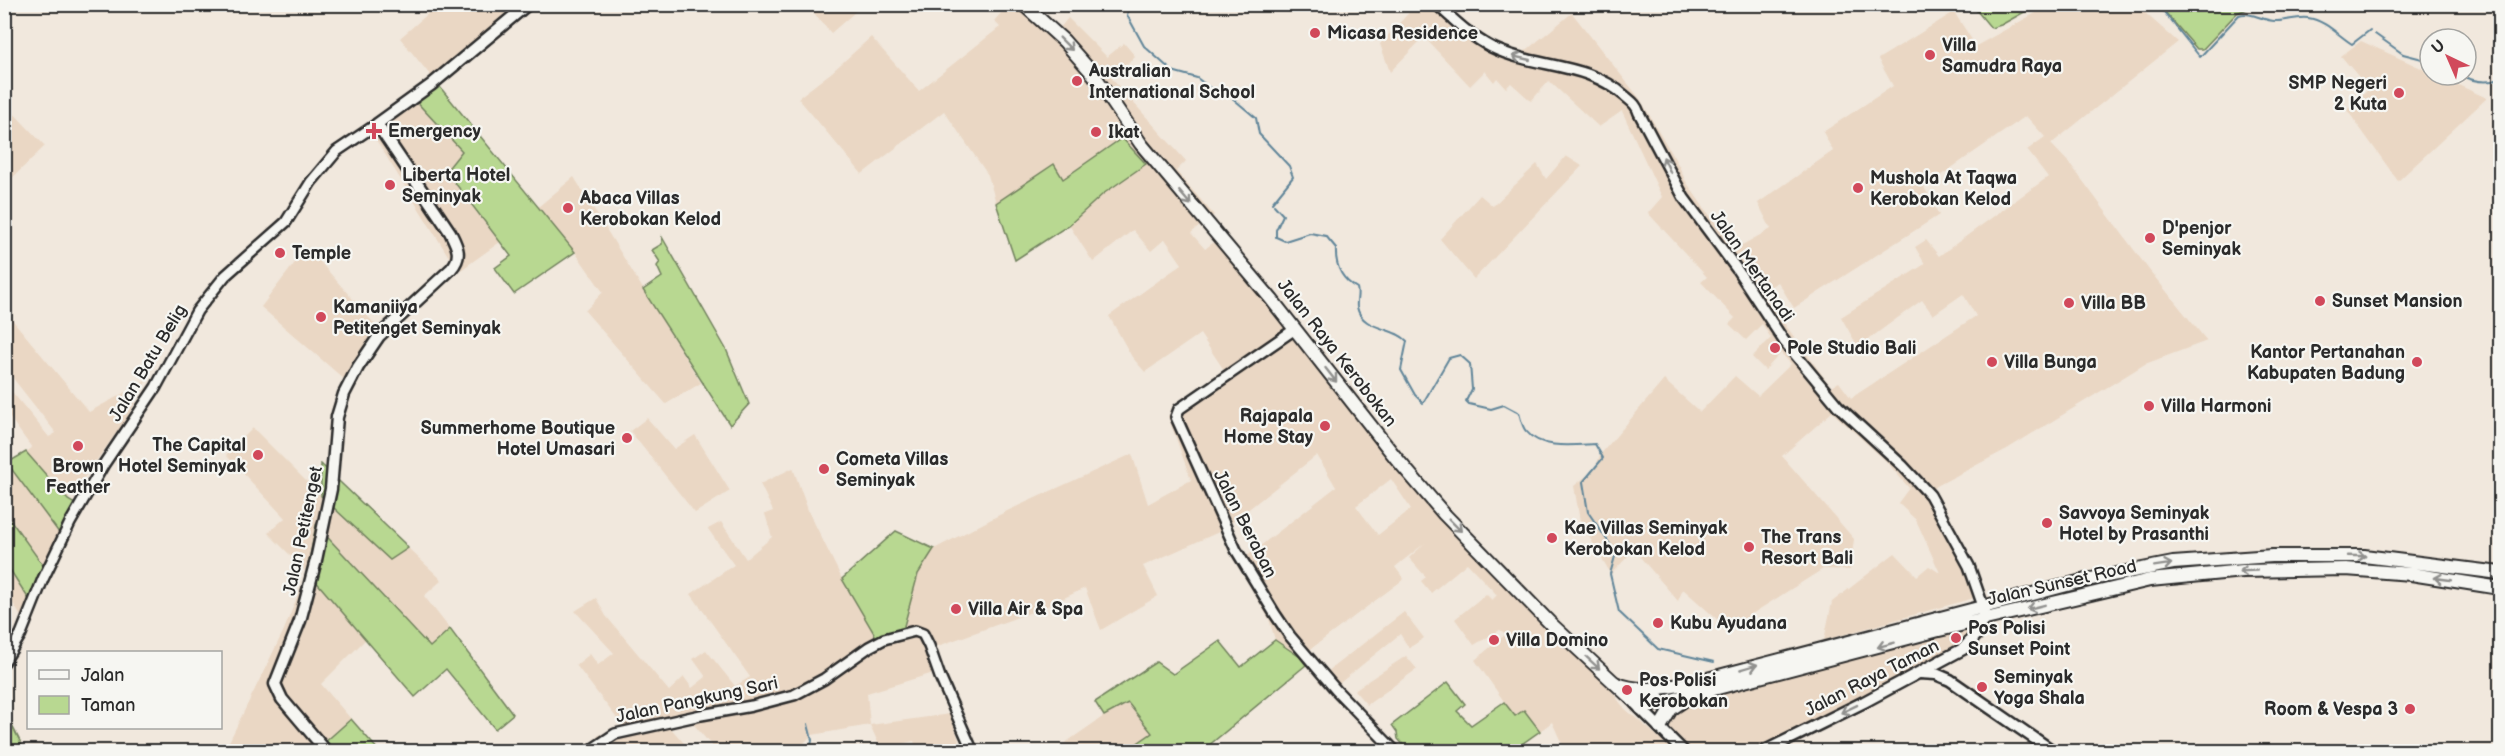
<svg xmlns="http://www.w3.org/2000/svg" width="2505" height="756" font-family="'Balsamiq Sans',sans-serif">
	<rect width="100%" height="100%" fill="#f1e8dd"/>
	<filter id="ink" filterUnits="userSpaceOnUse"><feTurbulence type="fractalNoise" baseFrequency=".0167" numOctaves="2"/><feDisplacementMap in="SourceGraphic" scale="12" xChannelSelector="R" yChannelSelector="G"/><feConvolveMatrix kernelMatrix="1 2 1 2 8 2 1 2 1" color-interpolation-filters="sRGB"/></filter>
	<g filter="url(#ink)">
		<path fill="#ead7c4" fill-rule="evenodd" d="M 438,5 L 524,5 L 435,81 L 400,38 Z
			M 807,5 L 863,5 L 831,33 Z
			M 1008,5 L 1032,5 L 1059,29 L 1068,18 L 1107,57 L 1124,43 L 1135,56 L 1112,79 L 1186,161 L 1176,171 L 1214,215 L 1191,233 L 1205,249 L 1214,242 L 1231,260 L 1377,438 L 1424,501 L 1603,679 L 1624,708 L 1675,751 L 1556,751 L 1562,744 L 1552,722 L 1540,731 L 1524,710 L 1515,717 L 1475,660 L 1506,634 L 1500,630 L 1474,645 L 1455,619 L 1486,594 L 1492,600 L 1497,595 L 1467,563 L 1431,593 L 1421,581 L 1426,577 L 1409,558 L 1425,543 L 1395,567 L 1404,579 L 1300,657 L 1275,640 L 1269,619 L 1237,564 L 1336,487 L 1317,455 L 1221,531 L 1143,566 L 1158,596 L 1101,630 L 1085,588 L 1043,608 L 927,650 L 937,672 L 867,693 L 870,725 L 950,714 L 959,741 L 926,751 L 917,751 L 914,741 L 881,749 L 870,725 L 812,735 L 796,751 L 716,751 L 690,720 L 668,725 L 691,751 L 583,751 L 599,735 L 625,729 L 576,665 L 590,654 L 598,665 L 614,653 L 575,611 L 596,598 L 606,616 L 669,691 L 684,677 L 692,688 L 706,677 L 693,659 L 706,650 L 735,686 L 750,677 L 691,594 L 734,565 L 708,529 L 721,522 L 746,559 L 772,537 L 765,514 L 773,511 L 760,484 L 793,468 L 808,510 L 842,579 L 879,642 L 912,635 L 904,626 L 918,574 L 934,549 L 1007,511 L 1132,454 L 1148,504 L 1191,480 L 1168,416 L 1226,373 L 1200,334 L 1145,372 L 1132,357 L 1109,316 L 1182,264 L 1165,239 L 1151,251 L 1133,230 L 1093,262 L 1069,225 L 1103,194 L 1122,138 L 1063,179 L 1054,165 L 996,203 L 988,175 L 944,111 L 862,174 L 798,98 L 832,72 L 871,37 L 919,91 L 1000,27 L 994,21 ZM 1391,479 L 1411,509 L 1378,535 L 1356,506 Z
			M 1416,5 L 1424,5 L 1483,44 L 1518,57 L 1572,13 L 1640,99 L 1679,166 L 1685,180 L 1704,208 L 1719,227 L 1728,221 L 1742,245 L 1771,229 L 1758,203 L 1833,151 L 1823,132 L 1893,86 L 1878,59 L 1909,40 L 1954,12 L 1976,46 L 2050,5 L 2136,5 L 2178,42 L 2051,144 L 2071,165 L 2149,270 L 2207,341 L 2145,364 L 2007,449 L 1929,490 L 1971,574 L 1974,598 L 1824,640 L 1832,602 L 1895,553 L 1917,576 L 1929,566 L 1940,573 L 1916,520 L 1898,503 L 1909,488 L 1886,461 L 1832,412 L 1782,456 L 1854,539 L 1850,570 L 1823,569 L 1728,629 L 1683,589 L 1678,601 L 1634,550 L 1611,574 L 1580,521 L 1574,486 L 1595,469 L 1600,455 L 1664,380 L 1700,412 L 1735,376 L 1758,396 L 1791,364 L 1781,353 L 1765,370 L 1752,357 L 1771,338 L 1762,324 L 1746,340 L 1729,324 L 1735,318 L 1701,282 L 1707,277 L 1648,213 L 1662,197 L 1622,111 L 1599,127 L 1549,81 L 1531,101 L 1511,83 L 1506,88 L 1497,78 L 1494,82 L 1485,71 L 1470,86 L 1424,37 L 1390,72 L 1380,44 ZM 2026,116 L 2045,137 L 2027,150 L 2048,177 L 1939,256 L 1926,240 L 1915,247 L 1925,264 L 1841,317 L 1858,347 L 1922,300 L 1933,315 L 1963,294 L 1976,316 L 1851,398 L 1839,382 L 1831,387 L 1761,292 L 1778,282 L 1794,308 L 1939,215 L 1924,187 Z
			M 2361,41 L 2430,72 L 2430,75 L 2436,75 L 2487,98 L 2398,181 L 2347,110 L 2369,89 L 2341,56 Z
			M 412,97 L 462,151 L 446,171 L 500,242 L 461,270 L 449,257 L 368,127 Z
			M 5,104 L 45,146 L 5,185 Z
			M 1566,156 L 1582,166 L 1474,279 L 1440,239 L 1480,195 L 1493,206 L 1537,164 L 1546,179 Z
			M 574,177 L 701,383 L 666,404 L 585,311 L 603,292 L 575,252 L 538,207 Z
			M 307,247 L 378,328 L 344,379 L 261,307 Z
			M 5,311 L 89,412 L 146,381 L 127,418 L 68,500 L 26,452 L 32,448 L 5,411 L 4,382 L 49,437 L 56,433 L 5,368 Z
			M 647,418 L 674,449 L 695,435 L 730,491 L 695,513 L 630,431 Z
			M 253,428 L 321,496 L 390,560 L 408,548 L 442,580 L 424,596 L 450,629 L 430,648 L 316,526 L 308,571 L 366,639 L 321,684 L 351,719 L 314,751 L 224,752 L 284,630 L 307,572 L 268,533 L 285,518 L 226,455 Z
			M 7,463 L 60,534 L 45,568 L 5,511 L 4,465 Z
			M 4,562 L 32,604 L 23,620 L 5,590 Z
			M 1404,612 L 1424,638 L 1409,648 L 1400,634 L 1330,691 L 1318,681 L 1333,667 Z
			M 1971,627 L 1972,635 L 1943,653 L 1815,723 L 1756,751 L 1689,751 L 1663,728 L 1678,707 L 1703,695 Z
			M 1406,656 L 1417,669 L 1367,705 L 1354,690 Z
			M 1128,703 L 1153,733 L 1126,751 L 1052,752 L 1104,716 Z"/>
		<path fill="#b8d891" stroke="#72825e" stroke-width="1.5" d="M 1972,5 L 2037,5 L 2001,25 L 1991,28 Z
			M 2159,5 L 2269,5 L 2267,8 L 2252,7 L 2237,13 L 2203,49 L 2197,49 Z
			M 435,81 L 575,252 L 514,294 L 495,268 L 511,256 L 446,171 L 462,151 L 412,97 Z
			M 1122,138 L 1146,164 L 1103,194 L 1069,225 L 1015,260 L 996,203 L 1054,164 L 1063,179 Z
			M 662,237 L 726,349 L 749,404 L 730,425 L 643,290 L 662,277 L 657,266 L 660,262 L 652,250 L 662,244 Z
			M 26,452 L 68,500 L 75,504 L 60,534 L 7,463 Z
			M 321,464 L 404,543 L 408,548 L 390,560 L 321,496 Z
			M 4,511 L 45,568 L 32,604 L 5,562 Z
			M 316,525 L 430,647 L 450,629 L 513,714 L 495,729 L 446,669 L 415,697 L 307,571 Z
			M 896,531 L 934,549 L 918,574 L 904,626 L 913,635 L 879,642 L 842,579 Z
			M 1275,640 L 1300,657 L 1306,665 L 1202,751 L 1126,751 L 1152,733 L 1128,703 L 1104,716 L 1095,702 L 1156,662 L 1173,674 L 1220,641 L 1241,667 Z
			M 1448,682 L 1465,704 L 1457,711 L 1471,725 L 1504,702 L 1515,716 L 1524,710 L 1540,731 L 1512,751 L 1508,751 L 1502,744 L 1494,751 L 1409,751 L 1398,739 L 1397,732 L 1392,725 Z
			M 4,712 L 5,712 L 25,751 L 5,751 Z
			M 351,719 L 379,751 L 314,752 Z"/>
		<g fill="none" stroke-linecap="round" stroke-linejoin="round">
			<path stroke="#608599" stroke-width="2" d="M 1128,4 L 1129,7 L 1127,15 L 1144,46 L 1172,71 L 1197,78 L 1210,88 L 1224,91 L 1256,118 L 1259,134 L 1289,166 L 1293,177 L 1272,203
				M 2153,4 L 2164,12 L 2200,57 L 2239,15 C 2251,11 2263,21 2275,21 C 2286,22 2297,16 2308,18 C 2325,20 2338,35 2352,44 L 2370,30
				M 2375,34 L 2403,54 L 2430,61
				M 2460,75 C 2474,82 2486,84 2500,79
				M 1274,205 L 1283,215 L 1276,230 L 1276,237 L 1285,241 L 1310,233 L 1326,236 L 1336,248 C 1335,266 1341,279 1357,288 C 1359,295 1356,301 1357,307 C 1362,331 1393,326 1407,341 L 1401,370 L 1415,395 L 1423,403 L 1449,358 L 1460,355 L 1470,364 L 1472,389 L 1466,401 L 1469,404 L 1491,409 L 1504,405 L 1519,413 C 1521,419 1522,427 1526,431 C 1541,450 1574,445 1595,444 L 1603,458 L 1583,482 L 1588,512 L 1616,553 L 1610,574 L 1619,612 L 1658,649 L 1714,662
				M 808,724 L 812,740 L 810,752"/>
			<g stroke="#2b2b2b" stroke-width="14">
				<path id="tertiary" d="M 1436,4 C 1453,19 1471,37 1491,47 C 1536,69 1586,61 1625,96 C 1632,102 1636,104 1639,113 L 1684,198 L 1736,268 L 1784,341 L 1838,406 L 1903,466 L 1930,495 L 1969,566 L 1983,606
					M 1295,329 L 1179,409 L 1176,417 L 1236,550 L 1275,614 L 1290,636 L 1336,690 L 1396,752
					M 4,662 L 21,634 L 43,579 L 70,523 L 104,464 L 156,387 L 197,311 L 225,276 L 286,222 L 311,182 L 337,151 L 377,124
					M 588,752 L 615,734 L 701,715 L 752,706 L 794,695 L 824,679 L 869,647 L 884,639 L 915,631 L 923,634 L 929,646 L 940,677 L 973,752"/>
			</g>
			<g stroke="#2b2b2b" stroke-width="15">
				<path id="secondary" d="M 1920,673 L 1936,674 L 1950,680 L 2054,752
					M 1635,703 L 1684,752
					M 327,752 L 282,699 L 275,684 L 300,621 L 316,560 L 331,489 L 337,417 L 344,394 L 358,367 L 379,336 L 451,269 C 463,256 457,246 450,232 L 377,124 L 431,85 L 528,4
					M 1763,752 L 1864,702 L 1963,649 L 1978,633 L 1983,614"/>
			</g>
			<g stroke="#2b2b2b" stroke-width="16">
				<path id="primary" d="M 1023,4 L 1064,41 L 1094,75 L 1141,144 L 1272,300 L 1396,458 L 1444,514 L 1550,623 L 1633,700"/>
			</g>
			<g stroke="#2b2b2b" stroke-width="16">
				<path id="trunk" d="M 1615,683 C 1641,694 1665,687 1692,683 L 2086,580 L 2173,563 L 2272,556 L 2364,556 L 2500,573
					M 1633,700 L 1657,694
					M 1641,708 L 1935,631 L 2150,580 L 2243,571 L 2346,569 L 2411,574 L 2500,588
					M 1660,727 L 1671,709 L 1683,701"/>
			</g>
			<use href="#tertiary" stroke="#f6f6f2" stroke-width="9"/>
			<use href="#secondary" stroke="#f6f6f2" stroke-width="10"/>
			<use href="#primary" stroke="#f6f6f2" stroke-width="12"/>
			<use href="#trunk" stroke="#f6f6f2" stroke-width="12"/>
		</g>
		<defs><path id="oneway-shaft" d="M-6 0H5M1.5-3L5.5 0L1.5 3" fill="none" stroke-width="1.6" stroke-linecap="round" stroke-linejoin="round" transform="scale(1.5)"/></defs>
		<g stroke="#90908e">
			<use href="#oneway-shaft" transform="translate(1066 44) rotate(45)"/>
			<use href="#oneway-shaft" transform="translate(1521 58) rotate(-167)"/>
			<use href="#oneway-shaft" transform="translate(1667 165) rotate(-115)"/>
			<use href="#oneway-shaft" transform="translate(1185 198) rotate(50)"/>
			<use href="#oneway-shaft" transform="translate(1331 375) rotate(52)"/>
			<use href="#oneway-shaft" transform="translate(1455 525) rotate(45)"/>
			<use href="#oneway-shaft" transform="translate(2357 556) rotate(2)"/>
			<use href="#oneway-shaft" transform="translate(2163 565) rotate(-9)"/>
			<use href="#oneway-shaft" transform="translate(2248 571) rotate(177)"/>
			<use href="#oneway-shaft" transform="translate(2443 579) rotate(-172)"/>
			<use href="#oneway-shaft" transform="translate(2036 607) rotate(166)"/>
			<use href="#oneway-shaft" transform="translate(1886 645) rotate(165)"/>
			<use href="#oneway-shaft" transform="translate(1593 663) rotate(42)"/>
			<use href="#oneway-shaft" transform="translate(1749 667) rotate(-16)"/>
			<use href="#oneway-shaft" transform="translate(1849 709) rotate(154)"/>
		</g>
	</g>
	<g fill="#d1495b" stroke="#f6f6f2" stroke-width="2">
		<circle cx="1315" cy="33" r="6"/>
		<circle cx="1930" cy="55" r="6"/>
		<circle cx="1077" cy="81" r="6"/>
		<circle cx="2399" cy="93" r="6"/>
		<path d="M371 122h6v6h6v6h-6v6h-6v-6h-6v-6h6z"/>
		<circle cx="1096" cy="132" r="6"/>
		<circle cx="390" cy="185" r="6"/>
		<circle cx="1858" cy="188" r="6"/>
		<circle cx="568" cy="208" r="6"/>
		<circle cx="2150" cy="238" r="6"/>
		<circle cx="280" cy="253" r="6"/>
		<circle cx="2320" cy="301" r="6"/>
		<circle cx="2069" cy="303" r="6"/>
		<circle cx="321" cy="317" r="6"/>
		<circle cx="1775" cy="348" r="6"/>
		<circle cx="1992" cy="362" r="6"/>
		<circle cx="2417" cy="362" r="6"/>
		<circle cx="2149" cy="406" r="6"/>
		<circle cx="1325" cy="426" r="6"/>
		<circle cx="627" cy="438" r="6"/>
		<circle cx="78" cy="446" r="6"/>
		<circle cx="258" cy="455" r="6"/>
		<circle cx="824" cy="469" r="6"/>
		<circle cx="2047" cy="523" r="6"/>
		<circle cx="1552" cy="538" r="6"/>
		<circle cx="1749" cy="547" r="6"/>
		<circle cx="956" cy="609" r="6"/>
		<circle cx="1658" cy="623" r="6"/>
		<circle cx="1956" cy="638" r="6"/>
		<circle cx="1494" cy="640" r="6"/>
		<circle cx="1982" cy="687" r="6"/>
		<circle cx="1627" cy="690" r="6"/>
		<circle cx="2410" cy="709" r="6"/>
	</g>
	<g text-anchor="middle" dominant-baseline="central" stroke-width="4.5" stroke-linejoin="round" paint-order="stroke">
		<g font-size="18" font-weight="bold" fill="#2b2b2b" stroke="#f6f6f2" text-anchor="start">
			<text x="1327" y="33">Micasa Residence</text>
			<text x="1942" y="45">Villa<tspan x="1942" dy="21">Samudra Raya</tspan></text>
			<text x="1089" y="71">Australian<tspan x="1089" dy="21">International School</tspan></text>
			<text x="2387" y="83" text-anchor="end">SMP Negeri<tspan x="2387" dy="21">2 Kuta</tspan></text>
			<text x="388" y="131">Emergency</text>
			<text x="1108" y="132">Ikat</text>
			<text x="402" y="175">Liberta Hotel<tspan x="402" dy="21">Seminyak</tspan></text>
			<text x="1870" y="178">Mushola At Taqwa<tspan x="1870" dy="21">Kerobokan Kelod</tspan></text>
			<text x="580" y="198">Abaca Villas<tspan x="580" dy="21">Kerobokan Kelod</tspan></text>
			<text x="2162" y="228">D'penjor<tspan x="2162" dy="21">Seminyak</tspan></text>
			<text x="292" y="253">Temple</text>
			<text x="2332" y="301">Sunset Mansion</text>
			<text x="2081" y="303">Villa BB</text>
			<text x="333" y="307">Kamaniiya<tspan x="333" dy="21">Petitenget Seminyak</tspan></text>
			<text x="1787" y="348">Pole Studio Bali</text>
			<text x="2405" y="352" text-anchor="end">Kantor Pertanahan<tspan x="2405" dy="21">Kabupaten Badung</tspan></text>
			<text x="2004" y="362">Villa Bunga</text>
			<text x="2161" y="406">Villa Harmoni</text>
			<text x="1313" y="416" text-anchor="end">Rajapala<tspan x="1313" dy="21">Home Stay</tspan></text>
			<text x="615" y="428" text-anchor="end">Summerhome Boutique<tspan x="615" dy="21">Hotel Umasari</tspan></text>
			<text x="246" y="445" text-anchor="end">The Capital<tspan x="246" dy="21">Hotel Seminyak</tspan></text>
			<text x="836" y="459">Cometa Villas<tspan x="836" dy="21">Seminyak</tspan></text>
			<text x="78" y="466" text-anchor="middle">Brown<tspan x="78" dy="21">Feather</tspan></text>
			<text x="2059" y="513">Savvoya Seminyak<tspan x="2059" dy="21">Hotel by Prasanthi</tspan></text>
			<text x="1564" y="528">Kae Villas Seminyak<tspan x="1564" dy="21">Kerobokan Kelod</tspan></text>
			<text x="1761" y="537">The Trans<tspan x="1761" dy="21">Resort Bali</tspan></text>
			<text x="968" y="609">Villa Air &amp; Spa</text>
			<text x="1670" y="623">Kubu Ayudana</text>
			<text x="1968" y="628">Pos Polisi<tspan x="1968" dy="21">Sunset Point</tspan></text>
			<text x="1506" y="640">Villa Domino</text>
			<text x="1994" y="677">Seminyak<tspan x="1994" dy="21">Yoga Shala</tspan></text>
			<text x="1639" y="680">Pos Polisi<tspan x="1639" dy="21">Kerobokan</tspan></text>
			<text x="2398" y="709" text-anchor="end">Room &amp; Vespa 3</text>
		</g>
		<g font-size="18" fill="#2b2b2b" stroke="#f6f6f2">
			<text transform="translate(1752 266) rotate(55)">Jalan Mertanadi</text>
			<text transform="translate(1337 353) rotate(52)">Jalan Raya Kerobokan</text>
			<text transform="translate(148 363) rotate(-59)">Jalan Batu Belig</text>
			<text transform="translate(1245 524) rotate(63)">Jalan Beraban</text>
			<text transform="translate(303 531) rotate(-78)">Jalan Petitenget</text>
			<text transform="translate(2062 583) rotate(-13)">Jalan Sunset Road</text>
			<text transform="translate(1872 678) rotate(-27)">Jalan Raya Taman</text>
			<text transform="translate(697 700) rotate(-12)">Jalan Pangkung Sari</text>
		</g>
	</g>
	<rect width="2505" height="756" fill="none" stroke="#f6f6f2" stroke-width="24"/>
	<rect x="12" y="12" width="2481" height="732" fill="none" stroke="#2b2b2b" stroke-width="2" filter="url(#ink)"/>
	<rect x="27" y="651" width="195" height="78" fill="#f6f6f2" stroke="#a5a5a2" stroke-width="1.5"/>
	<rect x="39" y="670" width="30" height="9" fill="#f6f6f2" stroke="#a5a5a2" stroke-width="1.5"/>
	<text x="81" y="681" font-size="18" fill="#2b2b2b">Jalan</text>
	<rect x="39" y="696" width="30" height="18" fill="#b8d891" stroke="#a5a5a2" stroke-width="1.5"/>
	<text x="81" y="711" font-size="18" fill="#2b2b2b">Taman</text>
	<g transform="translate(2448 57) rotate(316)"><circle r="28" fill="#f6f6f2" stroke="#a5a5a2" stroke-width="1.5"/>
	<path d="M0-4.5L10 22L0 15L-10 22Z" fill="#d1495b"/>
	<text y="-9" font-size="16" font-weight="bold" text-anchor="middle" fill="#2b2b2b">U</text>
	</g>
</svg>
